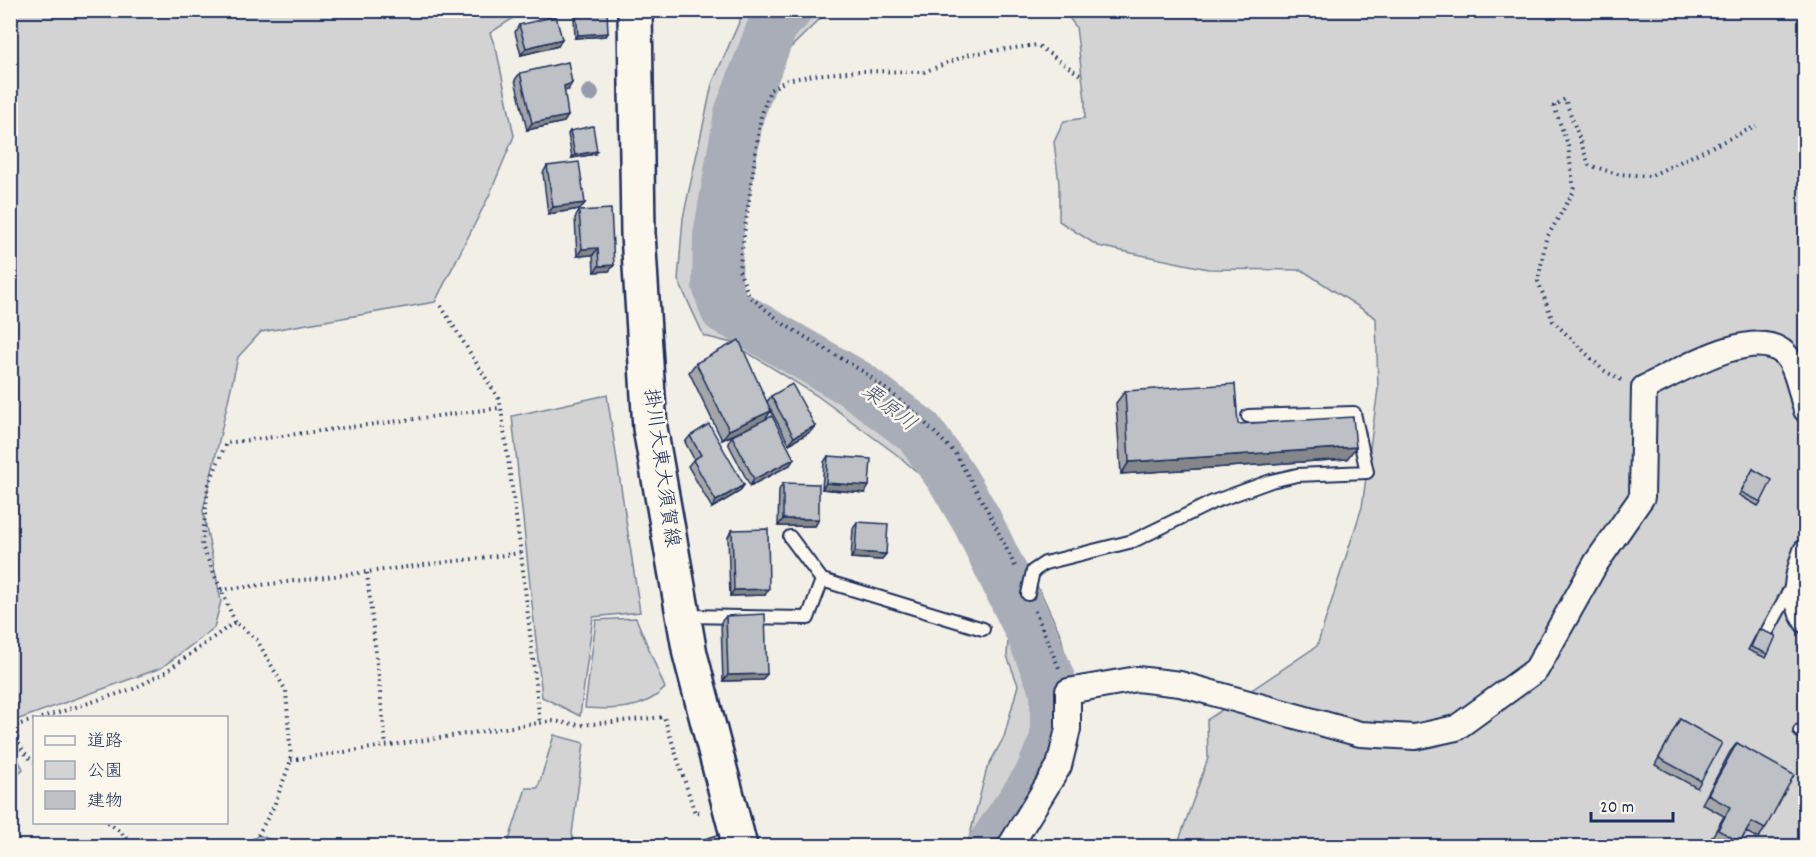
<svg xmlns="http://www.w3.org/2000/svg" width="1816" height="857" font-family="Dekko,'Klee One',sans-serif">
	<rect width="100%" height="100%" fill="#f2efe6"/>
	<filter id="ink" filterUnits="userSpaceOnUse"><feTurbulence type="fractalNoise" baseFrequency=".0167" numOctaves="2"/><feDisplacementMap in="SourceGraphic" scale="12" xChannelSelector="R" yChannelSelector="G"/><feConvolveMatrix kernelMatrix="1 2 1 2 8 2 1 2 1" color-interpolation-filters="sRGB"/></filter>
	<g filter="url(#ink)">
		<path fill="#d2d3d2" stroke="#768198" stroke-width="1.5" d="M 10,11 L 509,11 L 512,19 L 490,33 L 497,52 L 514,136 L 489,196 L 435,302 L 261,332 L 238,357 L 203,511 L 221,601 L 214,628 L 161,668 L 11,722 Z
			M 744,11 L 828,11 L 777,61 L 761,93 L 735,276 L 747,302 L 798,339 L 888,391 L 957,463 L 1013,543 L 1043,597 L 1061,636 L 1072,687 L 1062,756 L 1010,846 L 967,846 L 987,768 L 1004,737 L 1018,685 L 1007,656 L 1009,622 L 963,528 L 936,488 L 896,454 L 816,395 L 732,343 L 704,336 L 678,280 L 683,218 L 712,84 Z
			M 1064,11 L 1805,11 L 1805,846 L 1177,846 L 1208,758 L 1207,720 L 1317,646 L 1362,507 L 1378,389 L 1376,318 L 1302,270 L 1208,269 L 1098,246 L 1059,221 L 1059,184 L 1054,142 L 1064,121 L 1085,118 L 1085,100 L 1076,27 Z
			M 607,395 L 640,612 L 593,617 L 580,716 L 542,697 L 512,416 Z
			M 636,618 L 665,688 C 645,710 613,710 585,708 L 596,620 Z
			M 554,735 L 584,743 L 572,834 L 576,846 L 450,846 L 472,842 L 508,843 L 526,788 L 538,788 Z
			M 11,746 L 23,769 L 11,780 L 10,780 Z
			M 258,835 L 288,846 L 248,846 Z"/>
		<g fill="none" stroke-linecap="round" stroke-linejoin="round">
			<path stroke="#a9adb7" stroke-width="50" d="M 787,10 L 774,22 L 739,114 L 718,236 L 717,285 L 725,309 L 857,385 L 919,432 L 953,480 L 977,521 L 1031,633 L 1055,691 L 1055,739 L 1039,777 L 992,846"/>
			<g stroke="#1b2f5e" stroke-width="16">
				<path id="lane" d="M 822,580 L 983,629
					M 1028,594 L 1033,571 L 1045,563 L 1133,541 L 1213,502 L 1271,481 L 1297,475 L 1367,472 L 1354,413 L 1248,416
					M 685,616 L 808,618 L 822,580 L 790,537
					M 1768,630 L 1793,584
					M 1800,731 L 1806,730"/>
			</g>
			<g stroke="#1b2f5e" stroke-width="28">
				<path id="street" d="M 1806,551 C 1797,575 1791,597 1806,621
					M 1010,846 L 1059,766 L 1068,729 L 1068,691 L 1137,679 L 1180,684 L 1360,734 L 1415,737 L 1456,728 L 1536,670 L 1596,563 L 1642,497 L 1644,388 C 1676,373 1754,324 1785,354 C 1797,366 1801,394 1806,410"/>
			</g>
			<g stroke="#1b2f5e" stroke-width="38">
				<path id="secondary" d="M 635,10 L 638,234 L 650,428 L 690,654 L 740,846"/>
			</g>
			<path stroke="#1b2f5e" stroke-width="4" stroke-dasharray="1.5 4.5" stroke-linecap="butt" d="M 441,306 L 500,401 L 521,553 L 540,723
				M 1621,380 L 1603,370 L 1553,321 L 1538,281 L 1546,239 L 1574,191 L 1568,146 L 1554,106 L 1565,99 L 1589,165 L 1617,174 L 1650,176 L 1756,126
				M 1015,566 L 989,513 L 955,453 L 910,408 L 864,372 L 785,325 L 749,296 L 739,270 L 761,116 L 770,90 L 787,80 L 814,75 L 859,71 L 924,72 L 970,54 L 1037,45 L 1083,77
				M 367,573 L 386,746
				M 221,590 L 521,553
				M 1035,611 L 1059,668
				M 235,622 L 202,546 L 208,486 L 226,443 L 500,408
				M 41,718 L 133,689 L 164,673 L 235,622 L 257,640 L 286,691 L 291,760 L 274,806 L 258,835 L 248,846
				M 34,720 L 17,725 C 15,742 22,752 34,762
				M 291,760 L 552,721 L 581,725 L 664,717 L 695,813 L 702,811
				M 108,822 L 137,846"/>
			<use href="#lane" stroke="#fbf7ec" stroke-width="12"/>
			<use href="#street" stroke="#fbf7ec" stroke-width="24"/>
			<use href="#secondary" stroke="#fbf7ec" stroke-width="33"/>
		</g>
		<circle fill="#959cab" cx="590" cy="93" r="9"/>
		<path fill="#a3a5a9" stroke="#1b2f5e" stroke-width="1.5" d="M 576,13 L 608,33 L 606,36 L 575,38 L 574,17 Z
			M 519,25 L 562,39 L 558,46 L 521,55 L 515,32 Z
			M 520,73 L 568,90 L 564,91 L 564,122 L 527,130 L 515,80 Z
			M 570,131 L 595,154 L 572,158 L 568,134 Z
			M 547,166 L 585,203 L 580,209 L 548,214 L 543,173 Z
			M 579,211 L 614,265 L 609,271 L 594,272 L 593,255 L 577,256 L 575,218 Z
			M 696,363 L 767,402 L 771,396 L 815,426 L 810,432 L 789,444 L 771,411 L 765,419 L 790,465 L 750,486 L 728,443 L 732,436 L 749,428 L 722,440 L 689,372 Z
			M 1125,391 L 1238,424 L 1347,459 L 1121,474 L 1116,403 Z
			M 690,436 L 744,485 L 739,492 L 712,508 L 688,466 L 694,459 L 685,442 Z
			M 828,456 L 865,493 L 822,489 L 824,462 Z
			M 1753,469 L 1761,502 L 1758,506 L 1739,495 Z
			M 783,483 L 819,519 L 815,526 L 778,526 L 779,490 Z
			M 857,522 L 886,554 L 881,560 L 851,558 L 853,529 Z
			M 732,530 L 765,595 L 730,596 L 728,537 Z
			M 726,616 L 762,680 L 723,681 L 721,622 Z
			M 1759,629 L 1768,654 L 1766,658 L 1748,650 Z
			M 1680,719 L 1701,781 L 1697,788 L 1655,765 L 1676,726 Z
			M 1737,743 L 1765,829 L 1758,838 L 1746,832 L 1737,846 L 1724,846 L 1711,839 L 1724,816 L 1702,804 L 1730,752 Z"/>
		<path fill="#848689" stroke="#1b2f5e" stroke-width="1.5" d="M 608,33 L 606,36 L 575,38 L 578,35 Z
			M 562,39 L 558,46 L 521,55 L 526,48 Z
			M 572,83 L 568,90 L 559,92 L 564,86 Z
			M 568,116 L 564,122 L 527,130 L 532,123 Z
			M 597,151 L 595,154 L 572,158 L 575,155 Z
			M 585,203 L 580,209 L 548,214 L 553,207 Z
			M 598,248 L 593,255 L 577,256 L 582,249 Z
			M 614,265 L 609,271 L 594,272 L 599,266 Z
			M 771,411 L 765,420 L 722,440 L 729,430 Z
			M 815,426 L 810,432 L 789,444 L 794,437 Z
			M 1356,447 L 1347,459 L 1121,474 L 1129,462 Z
			M 794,459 L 790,465 L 750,486 L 754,479 Z
			M 826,483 L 869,486 L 865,493 L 822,489 Z
			M 744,485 L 739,492 L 712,508 L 716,501 Z
			M 783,519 L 819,519 L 815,526 L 778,526 Z
			M 855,552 L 886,554 L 881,560 L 851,558 Z
			M 769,589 L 765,595 L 730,596 L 734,590 Z
			M 767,674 L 762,680 L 723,681 L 728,675 Z"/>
		<path fill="#bdc0c4" stroke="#1b2f5e" stroke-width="1.5" d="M 607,11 L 608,33 L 578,35 L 576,13 Z
			M 556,16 L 562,39 L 526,48 L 519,25 Z
			M 568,62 L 572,83 L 564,86 L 568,116 L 532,123 L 520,73 Z
			M 593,126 L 597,151 L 575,155 L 570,131 Z
			M 579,162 L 585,203 L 553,207 L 547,166 Z
			M 611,209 L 614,265 L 599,266 L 598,248 L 582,249 L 579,211 Z
			M 739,340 L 771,411 L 729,430 L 696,363 Z
			M 792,384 L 815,426 L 794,437 L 771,396 Z
			M 1235,384 L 1238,424 L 1353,417 L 1356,447 L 1129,462 L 1125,391 Z
			M 772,416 L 794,459 L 754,479 L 732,436 Z
			M 709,424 L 744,485 L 716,501 L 693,460 L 701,455 L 690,436 Z
			M 828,456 L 871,459 L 869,486 L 826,483 Z
			M 1753,469 L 1772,480 L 1761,502 L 1741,492 Z
			M 783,483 L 819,484 L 819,519 L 783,519 Z
			M 857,522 L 888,524 L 886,554 L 855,552 Z
			M 768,529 L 769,589 L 734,590 L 732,530 Z
			M 765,614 L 767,674 L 728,675 L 726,616 Z
			M 1759,629 L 1776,636 L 1768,654 L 1751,647 Z
			M 1680,719 L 1722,743 L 1701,781 L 1659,758 Z
			M 1737,743 L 1794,775 L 1765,829 L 1752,822 L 1740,842 L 1718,830 L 1730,807 L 1708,795 Z
			M 718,835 L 721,846 L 688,846 L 687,844 Z"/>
	</g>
	<g text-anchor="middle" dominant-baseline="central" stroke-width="5" stroke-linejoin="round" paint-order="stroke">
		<g font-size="20" fill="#1b2f5e" stroke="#fbf7ec">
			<text transform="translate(660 468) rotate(82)">掛川大東大須賀線</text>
		</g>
		<g font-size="21" font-style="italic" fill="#465579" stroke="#fbf7ec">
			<text transform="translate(888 409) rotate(38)">栗原川</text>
		</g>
	</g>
	<rect width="1816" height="857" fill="none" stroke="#fbf7ec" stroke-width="36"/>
	<rect x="18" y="18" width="1780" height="821" fill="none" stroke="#1b2f5e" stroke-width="2" filter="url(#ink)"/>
	<rect x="33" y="716" width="195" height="108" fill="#fbf7ec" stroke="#a1a7b3" stroke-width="1.5"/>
	<rect x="45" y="736" width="30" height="9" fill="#fbf7ec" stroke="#a1a7b3" stroke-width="1.5"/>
	<text x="87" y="746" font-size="18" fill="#1b2f5e">道路</text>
	<rect x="45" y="761" width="30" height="18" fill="#d2d3d2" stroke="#a1a7b3" stroke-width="1.5"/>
	<text x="87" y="776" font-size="18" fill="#1b2f5e">公園</text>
	<rect x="45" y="791" width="30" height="18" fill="#bdc0c4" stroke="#a1a7b3" stroke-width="1.5"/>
	<text x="87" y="806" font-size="18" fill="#1b2f5e">建物</text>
	<path d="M1591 812v9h82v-9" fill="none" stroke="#1b2f5e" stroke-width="3"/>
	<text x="1600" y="812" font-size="18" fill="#1b2f5e" stroke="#fbf7ec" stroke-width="4.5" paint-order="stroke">20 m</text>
</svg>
